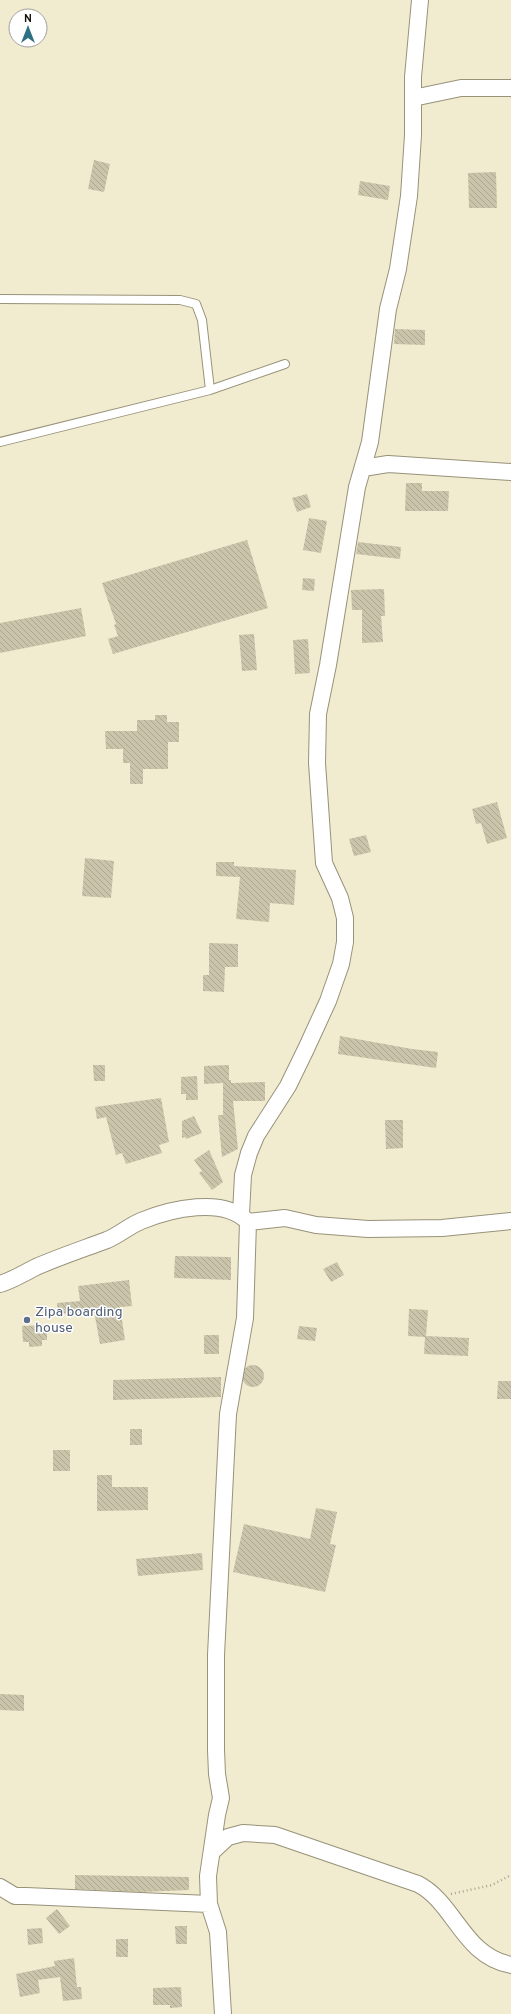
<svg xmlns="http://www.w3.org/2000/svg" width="511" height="2014" font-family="Overpass,sans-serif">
	<defs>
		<pattern id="building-back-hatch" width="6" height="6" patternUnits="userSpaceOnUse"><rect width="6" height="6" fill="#cac4aa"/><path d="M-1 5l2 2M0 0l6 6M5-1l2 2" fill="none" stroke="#ada791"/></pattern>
	</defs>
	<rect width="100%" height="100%" fill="#f1ebd0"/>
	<path fill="url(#building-back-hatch)" d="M 94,160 L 110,164 L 104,192 L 88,189 Z
		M 496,172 L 497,208 L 469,208 L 468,173 Z
		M 360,181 L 390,186 L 388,200 L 358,195 Z
		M 395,329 L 425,330 L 425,345 L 394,344 Z
		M 406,483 L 422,483 L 422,491 L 449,491 L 448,511 L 405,511 Z
		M 307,494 L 311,507 L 297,512 L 292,498 Z
		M 309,518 L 327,521 L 321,553 L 303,550 Z
		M 247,540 L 268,608 L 113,654 L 108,639 L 118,636 L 114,625 L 116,624 L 102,583 Z
		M 358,542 L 401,547 L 400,559 L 356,554 Z
		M 303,578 L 315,579 L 314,591 L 302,590 Z
		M 384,589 L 385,616 L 381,616 L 383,642 L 362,643 L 362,610 L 352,610 L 351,590 Z
		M 81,608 L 86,636 L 0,653 L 0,623 Z
		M 254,634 L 257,670 L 242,671 L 239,635 Z
		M 308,639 L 310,673 L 295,674 L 293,640 Z
		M 155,715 L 167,715 L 167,722 L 179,722 L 179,742 L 168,742 L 168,769 L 143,769 L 143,784 L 130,784 L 130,763 L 123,763 L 123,749 L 106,749 L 105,731 L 137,731 L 137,720 L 155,720 Z
		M 497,802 L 507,838 L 487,844 L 481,823 L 476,824 L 472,809 Z
		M 366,835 L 371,852 L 354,856 L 349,839 Z
		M 85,858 L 114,861 L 111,898 L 82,896 Z
		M 216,862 L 234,862 L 234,866 L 296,870 L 294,905 L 270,903 L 269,922 L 236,919 L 240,877 L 216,876 Z
		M 209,943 L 238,944 L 238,967 L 225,967 L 224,992 L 203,991 L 203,975 L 209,975 Z
		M 340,1036 L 412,1049 L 438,1052 L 436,1068 L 338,1054 Z
		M 93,1065 L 105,1065 L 105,1081 L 94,1081 Z
		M 229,1065 L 229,1080 L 231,1080 L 231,1083 L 265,1082 L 265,1101 L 233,1101 L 238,1149 L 222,1157 L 218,1115 L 223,1115 L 223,1083 L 204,1084 L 204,1066 Z
		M 197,1076 L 198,1100 L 186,1100 L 186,1094 L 181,1094 L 181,1077 Z
		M 161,1098 L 169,1142 L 159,1145 L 162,1153 L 126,1164 L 122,1153 L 116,1155 L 106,1117 L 97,1119 L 95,1107 Z
		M 194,1116 L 202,1133 L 186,1139 L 185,1137 L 182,1138 L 182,1121 Z
		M 385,1120 L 403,1120 L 403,1148 L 386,1149 Z
		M 209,1150 L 223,1182 L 212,1190 L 199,1173 L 202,1171 L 194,1160 Z
		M 175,1256 L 231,1257 L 231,1280 L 174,1278 Z
		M 337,1262 L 344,1275 L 331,1282 L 323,1269 Z
		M 129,1280 L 132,1306 L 120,1307 L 125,1340 L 100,1344 L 94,1311 L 58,1314 L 57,1303 L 80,1301 L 78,1286 Z
		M 409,1309 L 428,1310 L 426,1336 L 469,1338 L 468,1356 L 424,1354 L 425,1337 L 408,1336 Z
		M 47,1325 L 47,1340 L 42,1340 L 42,1346 L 29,1347 L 29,1342 L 23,1342 L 22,1326 Z
		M 299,1326 L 317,1328 L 315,1341 L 297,1339 Z
		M 204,1335 L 219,1335 L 219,1354 L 204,1354 Z
		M242 1376a11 11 0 1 1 22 0a11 11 0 1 1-22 0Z
		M 221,1377 L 221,1397 L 113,1400 L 113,1380 Z
		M 498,1381 L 511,1381 L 511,1399 L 497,1399 Z
		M 130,1429 L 142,1429 L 142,1445 L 130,1445 Z
		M 53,1450 L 70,1450 L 70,1471 L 53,1471 Z
		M 97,1475 L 112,1475 L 112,1487 L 148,1487 L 148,1510 L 97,1511 Z
		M 316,1508 L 337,1512 L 330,1544 L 336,1545 L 325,1592 L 233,1572 L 244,1524 L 310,1539 Z
		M 202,1553 L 203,1570 L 138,1576 L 136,1559 Z
		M 0,1694 L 24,1695 L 24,1711 L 0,1710 Z
		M 75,1875 L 189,1877 L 189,1890 L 142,1892 L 75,1889 Z
		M 57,1909 L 70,1926 L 59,1934 L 46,1918 Z
		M 175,1926 L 187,1926 L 187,1944 L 176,1944 Z
		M 42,1928 L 43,1943 L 28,1945 L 27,1929 Z
		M 116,1939 L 128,1939 L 128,1957 L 116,1957 Z
		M 74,1958 L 77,1987 L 81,1987 L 82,1999 L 63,2001 L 60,1977 L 38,1980 L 40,1993 L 20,1997 L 16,1974 L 55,1966 L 54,1961 Z
		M 181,1987 L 182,2007 L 170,2008 L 170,2005 L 153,2005 L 153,1988 Z"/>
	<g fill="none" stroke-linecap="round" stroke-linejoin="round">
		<g stroke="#979279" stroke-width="10">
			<path id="service" d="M 0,299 L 180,300 L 196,304 L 202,320 L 210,390
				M 0,442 L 210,390 L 285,364"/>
		</g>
		<g stroke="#979279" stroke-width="18">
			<path id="minor" d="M 413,98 L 461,88 L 511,88
				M 363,468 L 388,464 L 511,472
				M 241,1214 L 243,1175 L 249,1153 L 256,1136 L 288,1086 L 306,1049 L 328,1001 L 341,964 L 345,942 L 345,918 L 340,898 L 324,863 L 317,763 L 318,714 L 328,665 L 357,487 L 370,442 L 388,309 L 398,269 L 409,196 L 413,135 L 413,77 L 420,0
				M 248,1222 L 285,1218 L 316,1225 L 368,1229 L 442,1228 L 511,1221
				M 0,1284 C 13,1280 24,1273 36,1267 C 59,1257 83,1249 107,1240 C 119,1235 129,1226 141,1221 C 170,1209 224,1196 248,1222 L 245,1318 L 228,1414 L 216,1655 L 216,1750 L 217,1774 L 221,1798 L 217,1815 L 208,1876 L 209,1904 L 218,1932 L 223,2014
				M 213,1851 L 228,1837 L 243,1833 L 275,1835 L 418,1884 C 455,1903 463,1956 511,1965
				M 0,1887 L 15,1896 L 26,1896 L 209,1904"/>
		</g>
		<path stroke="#aaa590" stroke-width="2.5" stroke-dasharray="1 3" stroke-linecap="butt" d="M 451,1894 L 492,1885 L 511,1875"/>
		<use href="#service" stroke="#fff" stroke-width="8"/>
		<use href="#minor" stroke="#fff" stroke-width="16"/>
	</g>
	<circle fill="#5c6f8a" stroke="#fff" stroke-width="1.5" cx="27" cy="1320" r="4"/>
	<g text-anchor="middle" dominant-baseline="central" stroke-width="3" stroke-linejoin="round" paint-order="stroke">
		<g font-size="14" fill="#4e5e75" stroke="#fff" text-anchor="start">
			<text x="35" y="1312">Zipa boarding<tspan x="35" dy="16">house</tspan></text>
		</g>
	</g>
	<g transform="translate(28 28)"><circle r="19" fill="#ffffff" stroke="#a1a09d"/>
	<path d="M0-3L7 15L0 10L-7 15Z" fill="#2f7183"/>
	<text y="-6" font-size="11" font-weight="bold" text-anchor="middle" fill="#151209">N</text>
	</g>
</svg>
